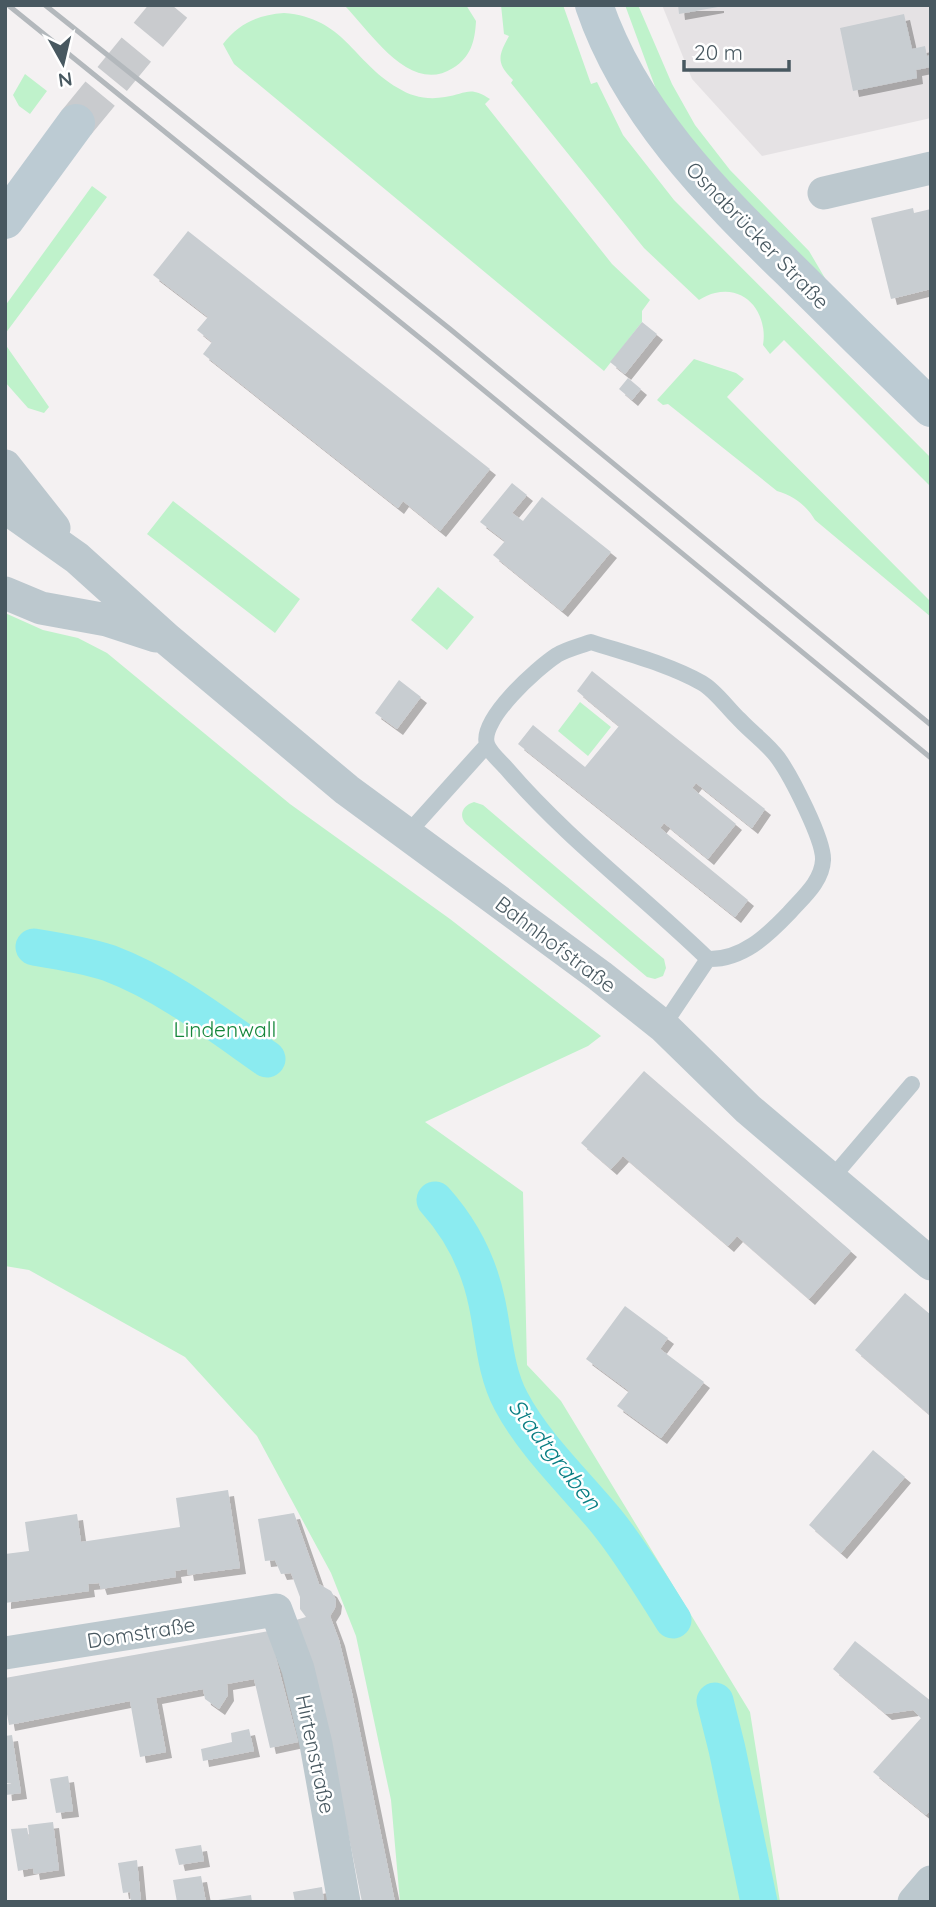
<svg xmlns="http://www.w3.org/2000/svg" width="936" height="1907" font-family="Quicksand,sans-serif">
	<defs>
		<filter id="shadow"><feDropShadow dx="6" dy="6" stdDeviation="0" flood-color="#0004"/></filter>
	</defs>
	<rect width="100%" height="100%" fill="#f4f1f2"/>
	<path fill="#e5e2e4" d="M 662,5 L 931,5 L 931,118 L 762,156 L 692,79 Z"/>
	<path fill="#bff2cb" d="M 344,5 L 466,5 L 476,21 C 475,41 471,57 453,68 C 410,96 370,31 344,5 Z
		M 501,5 L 563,5 L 591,84 L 597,82 L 623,135 L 674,200 L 931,458 L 931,487 L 784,340 L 770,354 L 763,345 C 768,316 748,285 715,293 C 710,294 704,297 699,300 L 644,248 L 511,83 L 513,80 C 496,63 498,56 509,36 L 504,34 Z
		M 625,5 L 638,5 L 672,84 L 695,125 L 730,170 L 809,251 L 839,302 L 664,111 Z
		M 284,13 C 345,18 352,61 398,88 C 412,97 428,100 445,97 C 465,94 470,85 490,99 L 485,104 L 612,264 L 650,300 L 642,311 L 642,322 L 604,371 L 234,64 L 223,44 C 239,23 258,15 284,13 Z
		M 25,74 L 47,91 L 30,114 L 19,106 L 13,95 Z
		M 92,186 L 107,197 L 5,334 L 5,306 Z
		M 5,344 L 49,407 L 44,413 L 28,408 L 5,382 Z
		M 694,359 L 736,373 L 744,379 L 727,397 L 931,602 L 931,617 L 815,520 C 806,505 794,496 777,491 L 668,404 L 663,405 L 657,400 Z
		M 173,501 L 300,599 L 275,633 L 147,534 Z
		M 438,587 L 474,617 L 447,650 L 411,620 Z
		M 5,613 L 43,630 L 78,638 L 107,653 L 290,804 L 450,919 L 601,1036 L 588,1046 L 425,1122 L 523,1192 L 527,1365 L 561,1401 L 750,1712 L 780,1902 L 400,1902 L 391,1800 L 356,1636 L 331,1573 L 257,1436 L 185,1357 L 29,1270 L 5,1266 Z
		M 580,702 L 611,727 L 588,756 L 558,731 Z
		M 474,802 L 483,805 L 664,959 L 666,968 L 663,976 L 655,979 L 647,977 L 466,824 C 458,815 463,805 474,802 Z"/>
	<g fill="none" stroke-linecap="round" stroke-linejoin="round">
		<path stroke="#8bebf0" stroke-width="37" d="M 34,947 C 59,951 85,955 109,963 C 167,985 217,1024 267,1059
			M 435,1200 C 461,1229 479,1264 487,1303 C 494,1336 495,1371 511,1401 C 534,1445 576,1484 607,1522 C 632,1553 652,1587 673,1620
			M 715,1701 L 727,1749 L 759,1902"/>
	</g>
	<path fill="#c8cdd1" filter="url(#shadow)" d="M 678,5 L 718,5 L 718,7 L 679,14 Z
		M 904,14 L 912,49 L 925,46 L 927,56 L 931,55 L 931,67 L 916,70 L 917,78 L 853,91 L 840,28 Z
		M 913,208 L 914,213 L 931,209 L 931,289 L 891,299 L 871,218 Z
		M 188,231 L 490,469 L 440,531 L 403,501 L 398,508 L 203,354 L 212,342 L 197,330 L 208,317 L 153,275 Z
		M 642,322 L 657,334 L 625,374 L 610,362 Z
		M 628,378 L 641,389 L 632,400 L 619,389 Z
		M 512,483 L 527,495 L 512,513 L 523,521 L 542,497 L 611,552 L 562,611 L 493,555 L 505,541 L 480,522 Z
		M 592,671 L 765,809 L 752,828 L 696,783 L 692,788 L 736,824 L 708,859 L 664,823 L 660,828 L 748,900 L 735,917 L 518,744 L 533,725 L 585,767 L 619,726 L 577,691 Z
		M 399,680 L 421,697 L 397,729 L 375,713 Z
		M 644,1071 L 851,1251 L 809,1299 L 737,1236 L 728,1246 L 623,1156 L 611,1169 L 581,1143 Z
		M 905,1293 L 931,1315 L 931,1416 L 855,1350 Z
		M 625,1306 L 668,1338 L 660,1349 L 704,1382 L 661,1438 L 617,1406 L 629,1391 L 586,1359 Z
		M 873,1450 L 905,1477 L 841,1553 L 809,1525 Z
		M 228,1490 L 240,1568 L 188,1575 L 187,1569 L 175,1571 L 176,1577 L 101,1589 L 99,1583 L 88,1584 L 89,1591 L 5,1603 L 5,1554 L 29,1551 L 25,1522 L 77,1514 L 81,1542 L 180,1527 L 176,1498 Z
		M 294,1513 L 319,1584 L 331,1591 L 336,1600 L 335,1608 L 330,1616 L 339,1640 L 352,1693 L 395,1902 L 362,1902 L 344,1813 L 296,1620 L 306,1617 L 300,1609 L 300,1597 L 291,1573 L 281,1574 L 275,1560 L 265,1561 L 258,1519 Z
		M 269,1631 L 298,1742 L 270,1748 L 254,1679 L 227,1684 L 228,1695 L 219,1709 L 205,1699 L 203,1689 L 156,1698 L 166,1752 L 140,1757 L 130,1701 L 9,1725 L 5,1703 L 5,1678 Z
		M 855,1641 L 931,1701 L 931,1810 L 926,1815 L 873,1772 L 921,1718 L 913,1710 L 886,1714 L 833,1669 Z
		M 249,1729 L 254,1751 L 203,1761 L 201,1749 L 232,1742 L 231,1733 Z
		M 12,1735 L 21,1793 L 6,1795 L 5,1784 L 14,1783 L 5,1783 L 5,1736 Z
		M 68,1776 L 73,1811 L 56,1813 L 50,1779 Z
		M 53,1822 L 59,1870 L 34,1874 L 33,1868 L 18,1871 L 11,1829 L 27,1828 L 30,1844 L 28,1825 Z
		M 201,1845 L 204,1861 L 179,1865 L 175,1849 Z
		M 137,1860 L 141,1902 L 131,1902 L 130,1892 L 123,1893 L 118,1863 Z
		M 201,1876 L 206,1902 L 177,1902 L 173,1880 Z
		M 322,1887 L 324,1902 L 295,1902 L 293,1892 Z
		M 251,1895 L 252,1902 L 218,1902 L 218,1900 Z"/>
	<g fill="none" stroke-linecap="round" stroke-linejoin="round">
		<path stroke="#c9cbce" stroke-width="38" stroke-dasharray="38 19" stroke-linecap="butt" d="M 76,123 L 173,5"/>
		<path stroke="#bcc8ce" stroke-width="16" d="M 591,642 C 628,654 668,664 702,683 C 716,691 728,709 740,720 C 752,733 768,744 778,758 C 791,776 824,840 823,860 C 822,882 802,898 789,913 C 767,936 742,960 708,959 C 642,895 567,839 507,769 C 501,762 489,752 487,744 C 479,720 537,668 557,655 C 567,649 580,646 591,642 Z
			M 407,834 L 487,745
			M 663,1026 L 708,959
			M 831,1179 L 912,1084"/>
		<path stroke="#bcc8ce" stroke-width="33" d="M 824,193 L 931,168
			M 5,466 L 54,528
			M 5,507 L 77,558 L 168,640 L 347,790 L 600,976 L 663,1026 L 748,1109 L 931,1264
			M 5,593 L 41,608 L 107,620 L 156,636
			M 5,1653 L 276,1610 L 298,1669 L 316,1744 L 344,1902
			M 914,1902 L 931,1882"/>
		<path stroke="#bccbd3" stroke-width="38" d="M 594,5 C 630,111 711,193 789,269 C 836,316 883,362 931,408
			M 5,220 L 76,123"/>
		<path stroke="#b3b8bc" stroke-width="5" d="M 8,5 L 436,351 L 931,758
			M 45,5 L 450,329 L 931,725"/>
	</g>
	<g text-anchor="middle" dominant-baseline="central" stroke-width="5" stroke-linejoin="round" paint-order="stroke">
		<g font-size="21" fill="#485860" stroke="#fff">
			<text transform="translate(758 235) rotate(46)">Osnabrücker Straße</text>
			<text transform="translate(556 944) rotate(37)">Bahnhofstraße</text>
			<text transform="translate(141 1632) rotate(-9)">Domstraße</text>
			<text transform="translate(316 1754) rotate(78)">Hirtenstraße</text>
		</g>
		<g font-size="21" fill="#14863a" stroke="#fff">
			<text x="225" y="1029">Lindenwall</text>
		</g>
		<g font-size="23" font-style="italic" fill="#0a7e83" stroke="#fff">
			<text transform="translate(555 1454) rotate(52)">Stadtgraben</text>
		</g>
	</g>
	<rect width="936" height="1907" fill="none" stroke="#485860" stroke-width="14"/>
	<g transform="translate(63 63) rotate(172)" stroke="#ffffff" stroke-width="5" paint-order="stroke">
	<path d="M0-5L12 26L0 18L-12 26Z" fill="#485860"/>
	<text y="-10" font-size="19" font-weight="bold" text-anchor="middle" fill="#485860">N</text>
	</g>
	<path d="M684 60v10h105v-10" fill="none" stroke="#485860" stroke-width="3.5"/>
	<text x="694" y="60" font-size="21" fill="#485860" stroke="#ffffff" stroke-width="5" paint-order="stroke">20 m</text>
</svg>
